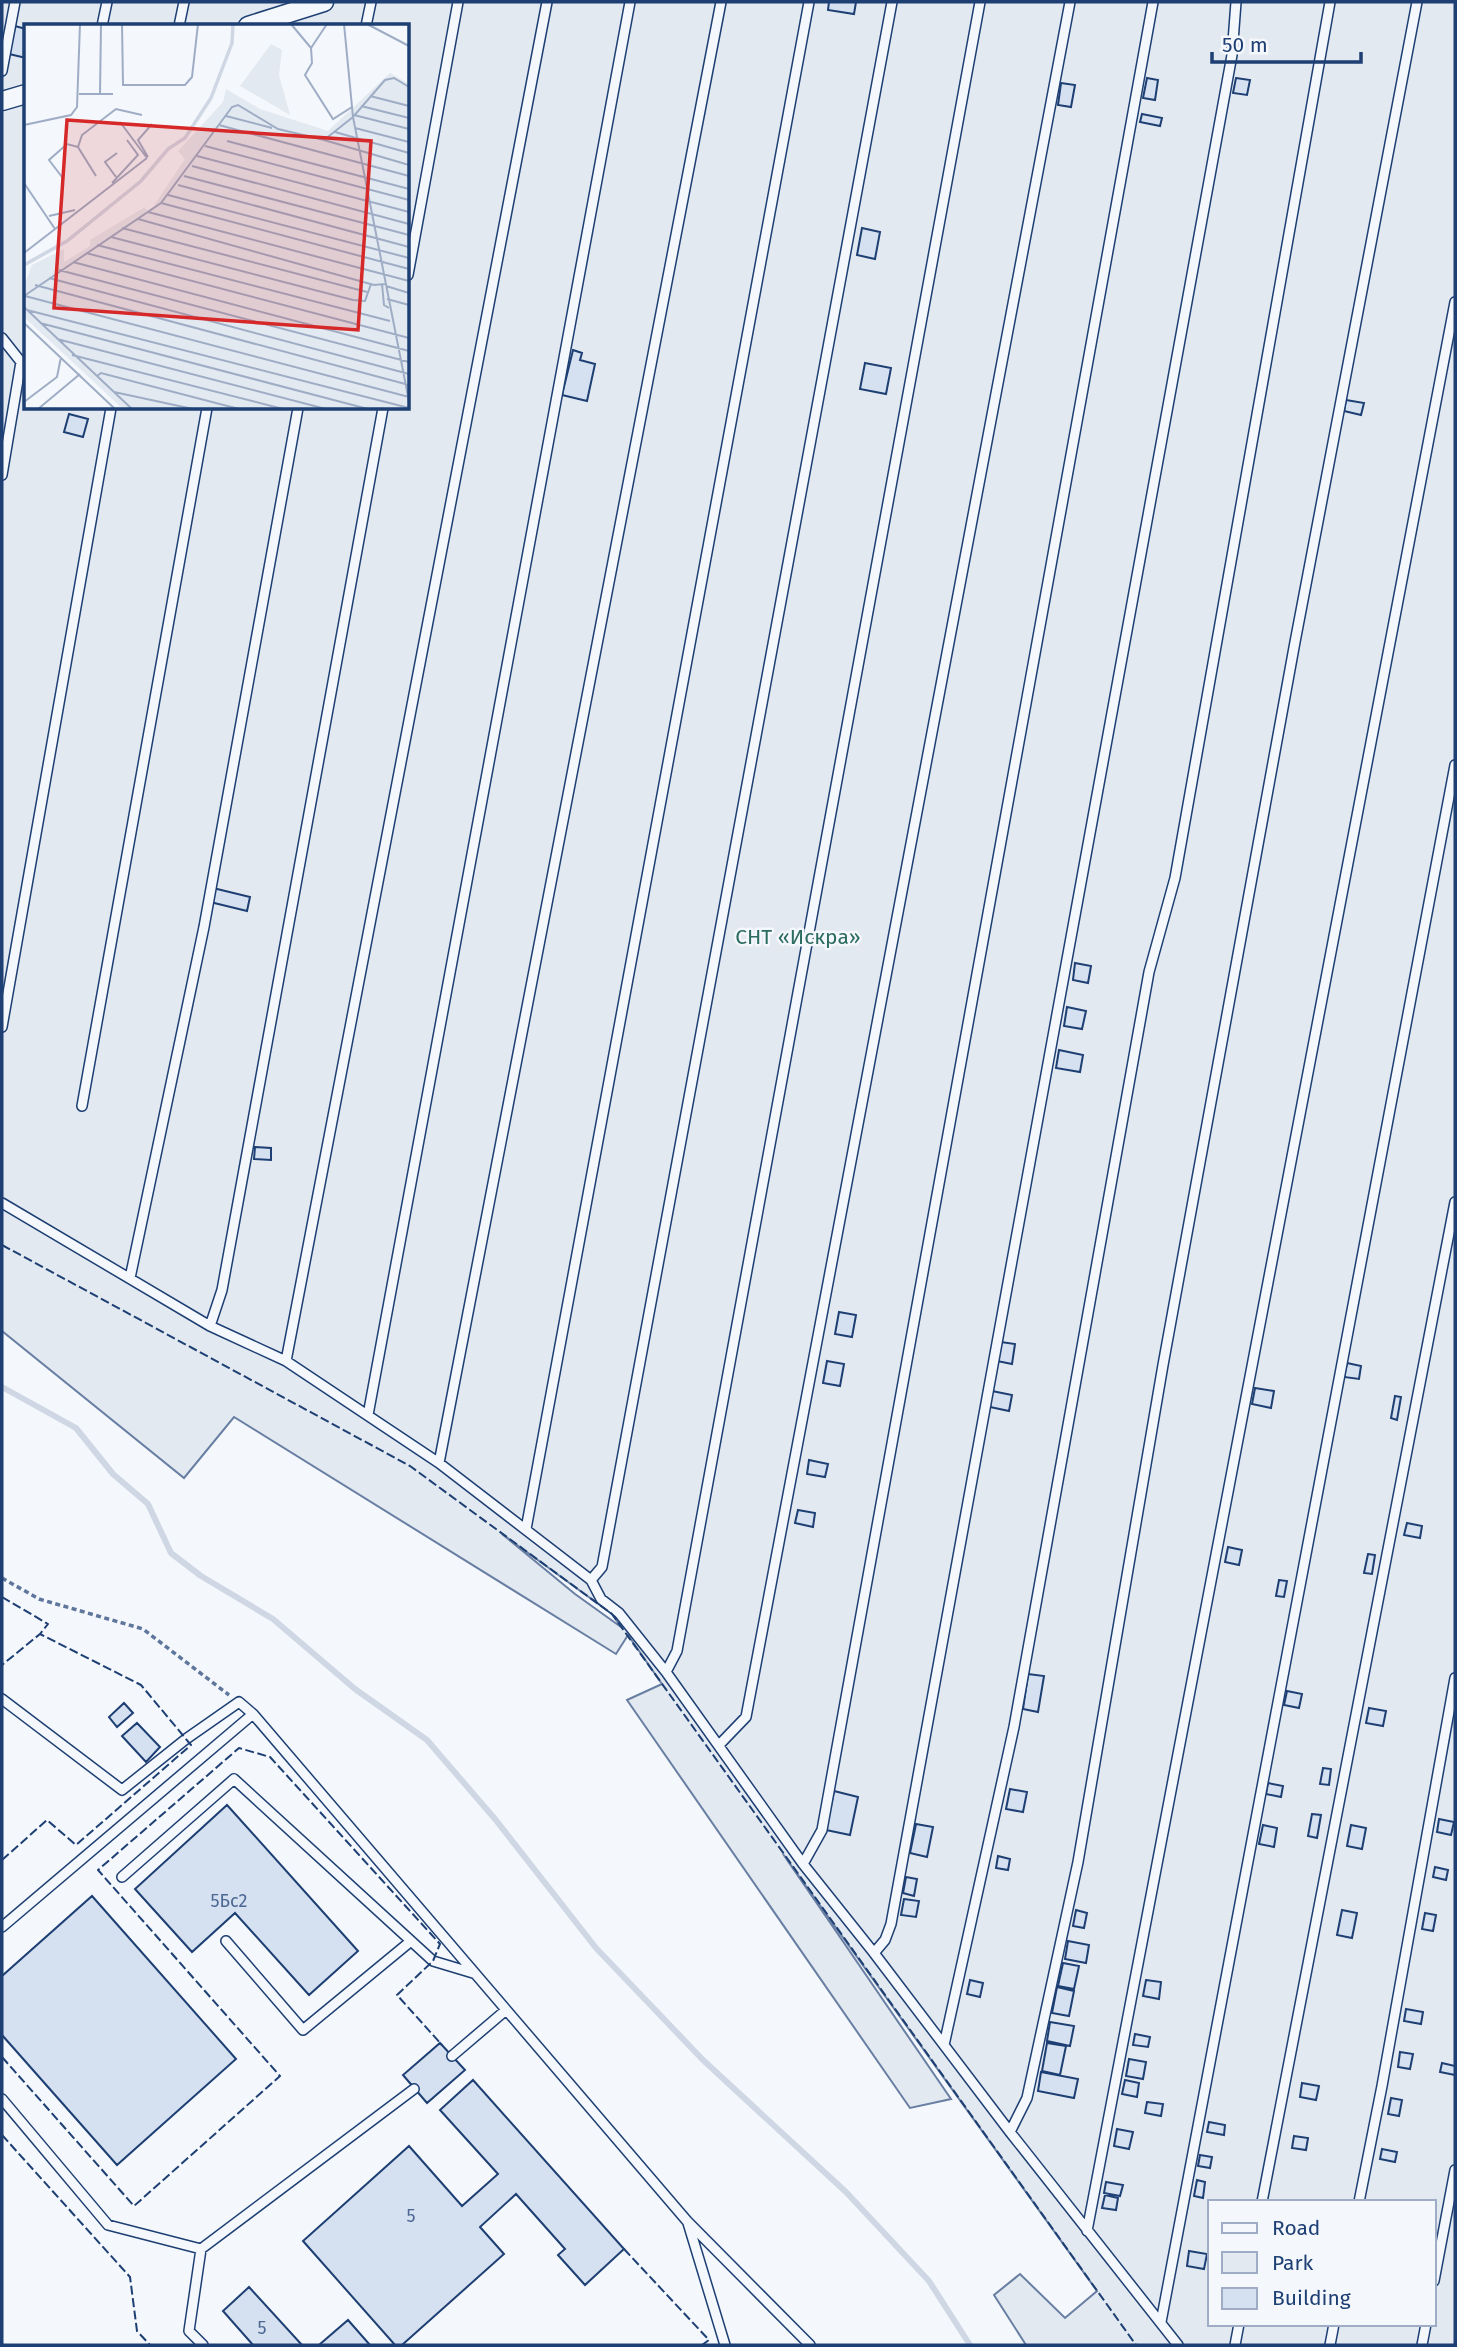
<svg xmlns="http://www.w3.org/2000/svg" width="1457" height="2347" font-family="'Fira Sans',sans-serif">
	<rect width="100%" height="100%" fill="#f4f7fb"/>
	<path fill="#e3e9f0" stroke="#687fa3" stroke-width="2" fill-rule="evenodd" d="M 2,2 L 1455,2 L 1455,2345 L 1026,2345 L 994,2295 L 1020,2274 L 1065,2318 L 1097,2291 L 783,1854 L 951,2099 L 910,2108 L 627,1700 L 662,1684 L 628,1635 L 616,1654 L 234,1417 L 184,1478 L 2,1331 ZM 26,26 L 408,26 L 408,408 L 26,408 ZM 502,1534 L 612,1614 L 621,1627 L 575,1594 ZM 1210,2202 L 1434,2202 L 1434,2324 L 1210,2324 Z"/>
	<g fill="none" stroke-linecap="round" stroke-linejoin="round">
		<path stroke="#cfd7e4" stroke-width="6" d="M 2,1387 L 76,1428 L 113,1474 L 148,1504 L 171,1553 L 201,1576 L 273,1619 L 355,1689 L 427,1740 L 495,1819 L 596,1948 L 703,2060 L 846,2192 L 929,2281 L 970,2345"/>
	</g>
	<path fill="#d5e0f0" stroke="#1d3f73" stroke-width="2" d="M 829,2 L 856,2 L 854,14 L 828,10 Z
		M 15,26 L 26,29 L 26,58 L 9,54 Z
		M 1147,78 L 1158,80 L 1155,100 L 1143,98 Z
		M 1236,78 L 1250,80 L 1247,95 L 1233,93 Z
		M 1061,83 L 1075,85 L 1071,107 L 1058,105 Z
		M 1142,114 L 1162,118 L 1160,126 L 1140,122 Z
		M 862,228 L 880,232 L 875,259 L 857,255 Z
		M 573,350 L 582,353 L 580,360 L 595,364 L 587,401 L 562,395 Z
		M 865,363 L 891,368 L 886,394 L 860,389 Z
		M 1346,400 L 1364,403 L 1361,415 L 1344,411 Z
		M 69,414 L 88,419 L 83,437 L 64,432 Z
		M 213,888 L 250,897 L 247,911 L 210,902 Z
		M 1075,963 L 1091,966 L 1088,983 L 1073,980 Z
		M 1067,1007 L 1086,1011 L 1082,1029 L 1064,1026 Z
		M 1059,1050 L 1083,1055 L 1080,1072 L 1056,1068 Z
		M 255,1147 L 271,1148 L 271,1160 L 254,1159 Z
		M 839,1312 L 856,1315 L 852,1337 L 835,1334 Z
		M 1001,1342 L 1015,1344 L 1012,1364 L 997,1361 Z
		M 827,1361 L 844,1364 L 840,1386 L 823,1383 Z
		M 1347,1363 L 1361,1366 L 1359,1379 L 1344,1377 Z
		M 1255,1388 L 1274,1391 L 1271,1408 L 1252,1404 Z
		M 992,1391 L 1012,1395 L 1009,1411 L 990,1407 Z
		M 1395,1396 L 1401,1397 L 1397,1420 L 1391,1418 Z
		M 809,1460 L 828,1464 L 825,1477 L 807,1474 Z
		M 798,1510 L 815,1513 L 813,1527 L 795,1523 Z
		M 1407,1523 L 1422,1526 L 1420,1538 L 1404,1535 Z
		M 1228,1547 L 1242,1550 L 1239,1565 L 1225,1562 Z
		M 1368,1554 L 1375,1555 L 1372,1574 L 1364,1573 Z
		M 1279,1580 L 1287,1581 L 1284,1597 L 1276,1596 Z
		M 1028,1674 L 1044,1676 L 1038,1712 L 1023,1709 Z
		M 1287,1691 L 1302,1694 L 1299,1708 L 1284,1705 Z
		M 124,1703 L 133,1713 L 117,1727 L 109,1717 Z
		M 1369,1708 L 1386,1711 L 1383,1726 L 1366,1723 Z
		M 137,1723 L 160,1747 L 146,1762 L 122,1736 Z
		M 1323,1768 L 1331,1769 L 1329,1785 L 1320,1784 Z
		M 1268,1783 L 1283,1786 L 1281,1797 L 1266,1794 Z
		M 1010,1789 L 1027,1792 L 1023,1812 L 1006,1809 Z
		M 834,1791 L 858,1797 L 850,1835 L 826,1830 Z
		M 227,1805 L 358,1951 L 309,1995 L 235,1913 L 192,1952 L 135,1889 Z
		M 1312,1814 L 1321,1815 L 1317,1838 L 1308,1836 Z
		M 1439,1819 L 1454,1822 L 1451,1835 L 1437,1832 Z
		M 916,1824 L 933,1827 L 927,1857 L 910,1853 Z
		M 1263,1825 L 1277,1828 L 1274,1847 L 1259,1844 Z
		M 1351,1825 L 1366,1828 L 1362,1849 L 1347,1846 Z
		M 998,1856 L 1010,1859 L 1008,1870 L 996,1868 Z
		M 1435,1867 L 1448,1870 L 1446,1880 L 1433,1877 Z
		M 906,1877 L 917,1879 L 914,1896 L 903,1893 Z
		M 92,1896 L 236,2059 L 117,2165 L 2,2035 L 2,1976 Z
		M 904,1899 L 919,1901 L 916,1917 L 901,1915 Z
		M 1076,1910 L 1087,1913 L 1084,1928 L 1073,1926 Z
		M 1342,1910 L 1357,1913 L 1352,1938 L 1337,1935 Z
		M 1425,1913 L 1436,1915 L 1433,1931 L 1422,1929 Z
		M 1068,1941 L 1089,1945 L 1086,1963 L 1065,1959 Z
		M 1063,1963 L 1079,1966 L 1074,1989 L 1058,1986 Z
		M 970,1980 L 983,1983 L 980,1997 L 967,1994 Z
		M 1146,1980 L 1161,1982 L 1159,1999 L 1143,1996 Z
		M 1057,1987 L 1074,1991 L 1069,2016 L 1052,2013 Z
		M 1406,2009 L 1423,2012 L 1421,2024 L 1404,2021 Z
		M 1050,2022 L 1074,2026 L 1070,2046 L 1047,2041 Z
		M 1135,2034 L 1150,2037 L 1148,2047 L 1133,2045 Z
		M 440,2043 L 465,2070 L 427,2103 L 403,2075 Z
		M 1047,2043 L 1066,2046 L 1060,2075 L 1042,2071 Z
		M 1400,2052 L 1413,2054 L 1410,2069 L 1398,2067 Z
		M 1129,2059 L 1146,2062 L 1143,2079 L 1126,2076 Z
		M 1442,2063 L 1455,2066 L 1455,2075 L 1440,2072 Z
		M 1041,2072 L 1078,2079 L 1074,2098 L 1038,2091 Z
		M 473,2080 L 624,2249 L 585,2285 L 558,2255 L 565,2249 L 516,2194 L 480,2227 L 504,2254 L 402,2345 L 395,2345 L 303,2241 L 409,2146 L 462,2206 L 498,2174 L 440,2110 Z
		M 1125,2080 L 1139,2083 L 1137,2097 L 1122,2094 Z
		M 1302,2083 L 1319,2086 L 1316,2100 L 1300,2097 Z
		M 1391,2098 L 1402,2100 L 1399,2116 L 1388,2114 Z
		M 1147,2102 L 1163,2104 L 1161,2116 L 1145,2113 Z
		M 1209,2122 L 1225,2125 L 1224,2135 L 1207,2132 Z
		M 1117,2129 L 1133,2132 L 1129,2149 L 1114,2146 Z
		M 1294,2136 L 1308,2138 L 1306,2150 L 1292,2148 Z
		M 1382,2149 L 1397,2152 L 1395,2162 L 1380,2159 Z
		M 1200,2155 L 1212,2157 L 1210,2168 L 1198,2166 Z
		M 1197,2180 L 1205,2182 L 1203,2198 L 1194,2196 Z
		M 1106,2182 L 1123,2185 L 1120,2196 L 1104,2193 Z
		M 1105,2195 L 1118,2198 L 1116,2210 L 1102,2208 Z
		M 1189,2251 L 1207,2254 L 1204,2269 L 1187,2266 Z
		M 249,2287 L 302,2345 L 253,2345 L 223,2311 Z
		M 348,2320 L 370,2345 L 319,2345 Z"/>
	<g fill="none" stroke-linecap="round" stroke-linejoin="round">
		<g stroke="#1d3f73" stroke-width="12">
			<path id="service" d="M 102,26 L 107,2
				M 179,26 L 184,2
				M 366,26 L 371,2
				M 2,71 L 15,2
				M 408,275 L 458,2
				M 2,338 L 21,362 L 2,475
				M 2,1027 L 111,408
				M 82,1106 L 207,408
				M 2,1203 L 210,1326 L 286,1361 L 439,1463 L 591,1580 L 601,1599 L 619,1613 L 666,1672 L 803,1864 L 874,1953 L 1010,2132 L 1178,2345
				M 130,1278 L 204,927 L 298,408
				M 210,1326 L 222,1290 L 383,408
				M 286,1361 L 547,2
				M 368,1415 L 630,2
				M 439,1463 L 721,2
				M 526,1529 L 809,2
				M 591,1580 L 602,1567 L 892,2
				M 666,1672 L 677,1651 L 980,2
				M 2,1699 L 122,1790 L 186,1739 L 239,1702 L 253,1714 L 687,2221 L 810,2345
				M 719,1745 L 746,1717 L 1070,2
				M 803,1864 L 822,1830 L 1153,2
				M 122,1877 L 234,1779 L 433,1961 L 473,1973
				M 2,1927 L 253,1714
				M 226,1941 L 303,2030 L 411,1941
				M 874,1953 L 885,1940 L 891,1924 L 1232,55 L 1236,2
				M 944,2045 L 1014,1727 L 1149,972 L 1175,878 L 1330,2
				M 452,2056 L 506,2010
				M 2,2099 L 108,2225 L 201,2249 L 414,2089
				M 1010,2132 L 1027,2098 L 1078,1862 L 1163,1365 L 1295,642 L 1417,2
				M 1262,2202 L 1455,1202
				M 1359,2202 L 1382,2086 L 1455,1678
				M 688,2223 L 725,2345
				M 1087,2231 L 1455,302
				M 201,2249 L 189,2331 L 203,2345
				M 1434,2281 L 1455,2170
				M 1161,2322 L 1455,765
				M 1235,2345 L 1239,2324
				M 1330,2345 L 1334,2324
				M 1422,2345 L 1426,2324"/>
		</g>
		<g stroke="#1d3f73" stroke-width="21">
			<path id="minor" d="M 248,26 L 324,2
				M 2,101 L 26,94"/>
		</g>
		<path stroke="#5e769c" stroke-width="3.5" stroke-dasharray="5 3.5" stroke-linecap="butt" d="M 2,1578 L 39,1599 L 143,1629 L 229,1695"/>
		<use href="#service" stroke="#f4f7fb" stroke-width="9"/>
		<use href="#minor" stroke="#f4f7fb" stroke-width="18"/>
		<path stroke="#1d3f73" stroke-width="2" stroke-dasharray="9 3.5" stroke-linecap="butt" d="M 2,1245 L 410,1466 L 612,1614 L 1136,2345
			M 2,1597 L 48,1624 L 40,1634 L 2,1665
			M 2,1860 L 47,1820 L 76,1845 L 191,1745 L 141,1685 L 40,1634
			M 2,2057 L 134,2206 L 280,2076 L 98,1870 L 239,1748 L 270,1757 L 440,1944 L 433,1961 L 397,1995 L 442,2045
			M 2,2135 L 130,2277 L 137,2331 L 150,2345
			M 624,2249 L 709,2340 L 702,2345"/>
	</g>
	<g text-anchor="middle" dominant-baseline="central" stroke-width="5" stroke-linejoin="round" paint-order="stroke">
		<g font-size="18" fill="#4b6792">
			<text x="229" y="1901">5Бс2</text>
			<text x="411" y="2216">5</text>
			<text x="262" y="2328">5</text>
		</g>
		<g font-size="21" fill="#2c6c60" stroke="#f4f7fb">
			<text x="798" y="937">СНТ «Искра»</text>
		</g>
	</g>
	<g transform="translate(24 24)">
		<rect width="385" height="385" fill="#f4f7fb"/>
		<path d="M 247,20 L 258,26 L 255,51 L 266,91 L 216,62 ZM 366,49 L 385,60 L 385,385 L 99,385 L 0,293 L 0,262 L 8,241 L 40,225 L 40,238 L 66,222 L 66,216 L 121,183 L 123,187 L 129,183 L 161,135 L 154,127 L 199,78 L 202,65 L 236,85 L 304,107 Z" fill="#e3e9f0"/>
		<path fill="none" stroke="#cfd7e4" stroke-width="3.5" d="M 0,241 L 43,217 L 117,157 L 144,125 L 161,114 L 187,74 L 208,19 L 209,0"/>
		<path fill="none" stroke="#9eadc5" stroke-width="2" d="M 98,0 L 99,61 L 161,61 L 168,53 L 174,0M 267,0 L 287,24 L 288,39 L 281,51 L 309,95 L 328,83M 320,0 L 329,93 L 385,377M 343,0 L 385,22M 287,24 L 303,0M 55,70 L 89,70M 76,70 L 77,0M 346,72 L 385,82M 337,82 L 385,94M 330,91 L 385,105M 202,92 L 248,104M 96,98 L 123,134M 0,101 L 47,91 L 53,83 L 56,0M 195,101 L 385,152M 331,104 L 385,118M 311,108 L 385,129M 300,116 L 385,141M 203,117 L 385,165M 181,122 L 385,176M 173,132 L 385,188M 124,133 L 114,116 L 128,100M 168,142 L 385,200M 72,152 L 54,123 L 58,111 L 92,85 L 118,91M 160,152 L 385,211M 92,153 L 81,138 L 93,129M 0,159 L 31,205M 88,159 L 114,131 L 103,116M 154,161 L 385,223M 38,168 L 38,153 L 25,136 L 43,120 L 54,123M 144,171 L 385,234M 137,179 L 385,245M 124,188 L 385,257M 25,192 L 51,186M 114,195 L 350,261 L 361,260M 98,204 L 343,268M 87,213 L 329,276 L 341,277 L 347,260M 73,221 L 366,297M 0,229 L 123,134M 62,229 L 385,314M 49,238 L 385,327M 35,246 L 385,338M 25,254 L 385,350M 358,260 L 360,281 L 365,284M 11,261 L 385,361M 362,262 L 385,269M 0,272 L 137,179 L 208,83 L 214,81 L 254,105 L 300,116 L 329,93 L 361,56 L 370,54 L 385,63M 1,272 L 385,373M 363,275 L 385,281M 0,283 L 108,385M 3,286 L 385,384M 0,299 L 91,385M 16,299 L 344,385M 33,315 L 302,385M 48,331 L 259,385M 73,352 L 77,349 L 215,385M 90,368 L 169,385M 0,378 L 33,353 L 37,333M 14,385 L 56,350"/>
		<path fill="#d62828" fill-opacity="0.15" stroke="#d62828" stroke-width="3.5" d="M 43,96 L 347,117 L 334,306 L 30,284 Z"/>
		<rect width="385" height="385" fill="none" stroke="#1d3f73" stroke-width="3.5"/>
	</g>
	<rect width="1457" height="2347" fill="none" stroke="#1d3f73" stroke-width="7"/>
	<rect x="1208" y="2200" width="228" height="126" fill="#f4f7fb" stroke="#9eadc5" stroke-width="2"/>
	<rect x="1222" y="2223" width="35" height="10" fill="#f4f7fb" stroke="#9eadc5" stroke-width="2"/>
	<text x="1272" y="2235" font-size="21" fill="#1d3f73">Road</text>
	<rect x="1222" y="2252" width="35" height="21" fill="#e3e9f0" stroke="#9eadc5" stroke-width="2"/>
	<text x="1272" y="2270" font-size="21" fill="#1d3f73">Park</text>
	<rect x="1222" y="2288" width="35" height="21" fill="#d5e0f0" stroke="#9eadc5" stroke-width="2"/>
	<text x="1272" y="2305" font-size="21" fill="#1d3f73">Building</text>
	<path d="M1212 52v10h149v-10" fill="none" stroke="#1d3f73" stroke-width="3.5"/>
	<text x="1222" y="52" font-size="21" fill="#1d3f73" stroke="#f4f7fb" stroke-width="5" paint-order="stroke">50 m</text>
</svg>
